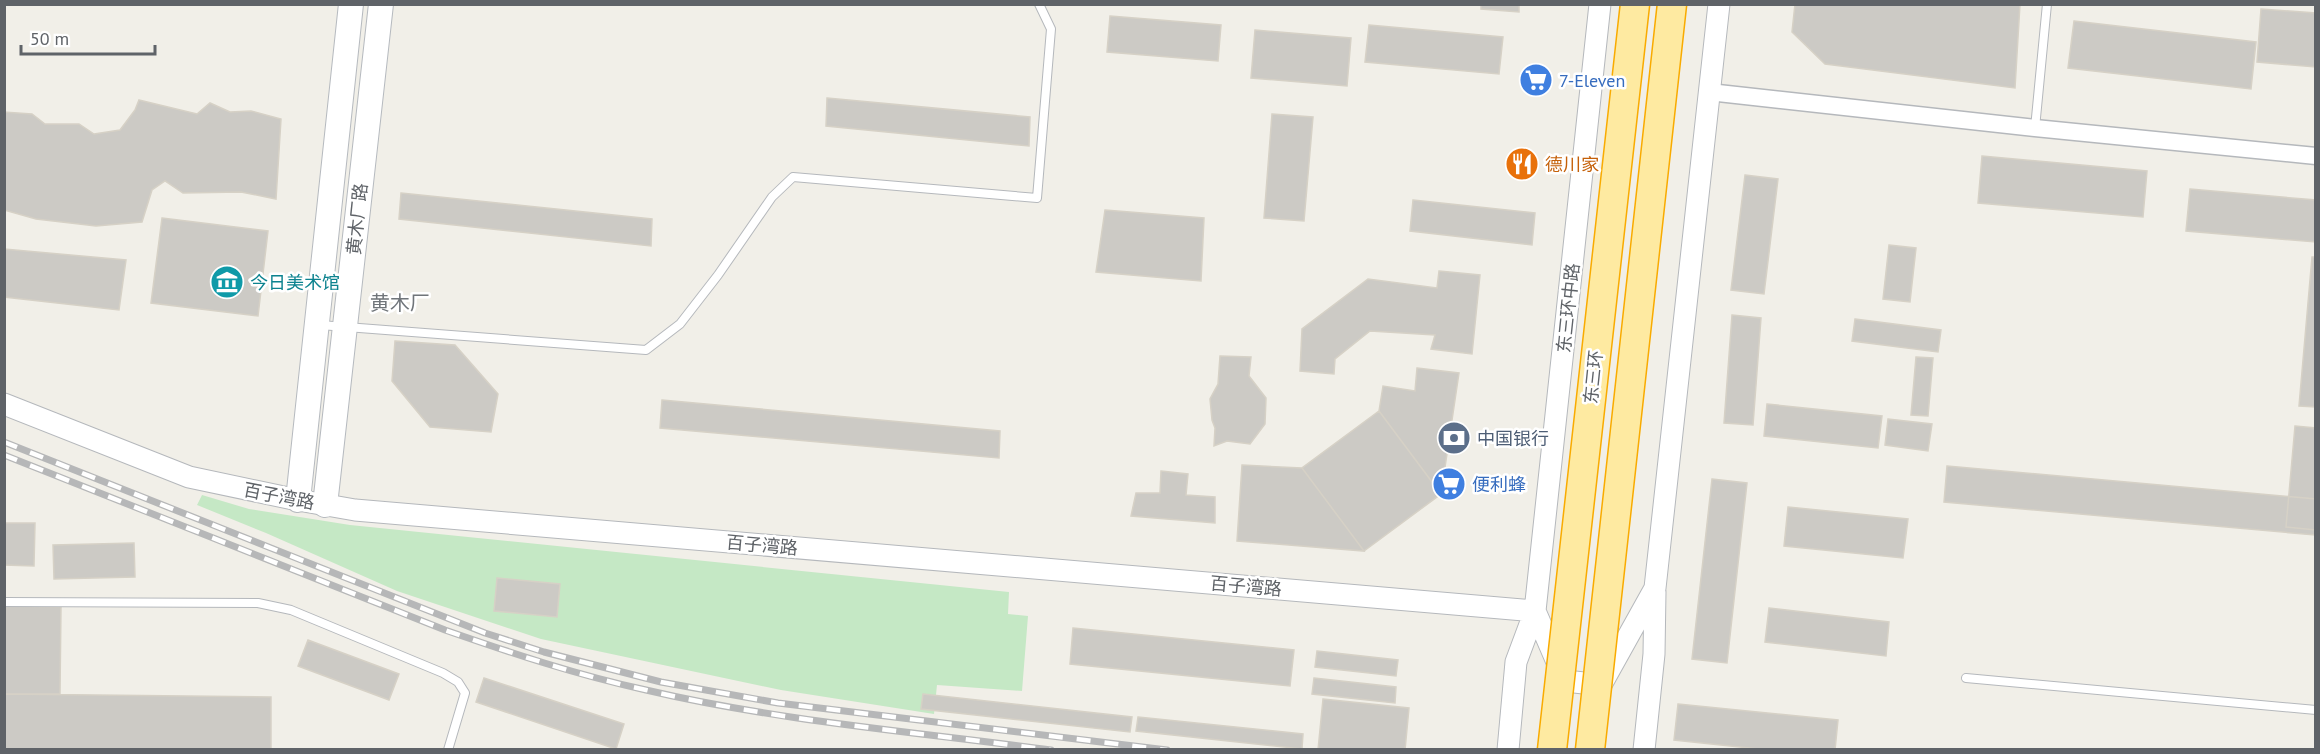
<svg xmlns="http://www.w3.org/2000/svg" width="2320" height="754" font-family="'PT Sans','Noto Sans SC',sans-serif">
	<rect width="100%" height="100%" fill="#f1efe8"/>
	<path fill="#c5e8c5" d="M 202,495 L 249,509 L 350,525 L 1009,592 L 1008,614 L 1028,616 L 1022,691 L 937,685 L 934,714 L 781,690 L 541,639 L 397,591 L 266,533 L 197,505 Z"/>
	<path fill="#cccac5" stroke="#d6d1c6" stroke-width="1.5" d="M 1481,4 L 1519,4 L 1519,12 L 1481,9 Z
		M 1795,4 L 2020,4 L 2015,88 L 1825,64 L 1792,32 Z
		M 2261,9 L 2316,13 L 2316,67 L 2257,62 Z
		M 1110,16 L 1221,25 L 1218,61 L 1107,52 Z
		M 2074,21 L 2256,42 L 2251,89 L 2068,68 Z
		M 1369,25 L 1503,37 L 1499,74 L 1365,62 Z
		M 1255,30 L 1351,38 L 1347,86 L 1251,78 Z
		M 827,98 L 1030,117 L 1029,146 L 826,126 Z
		M 139,100 L 197,114 L 210,103 L 230,112 L 251,111 L 281,119 L 276,199 L 241,192 L 183,193 L 165,181 L 152,190 L 142,222 L 96,226 L 36,219 L 4,210 L 4,112 L 32,114 L 45,124 L 79,124 L 94,134 L 120,130 L 135,110 Z
		M 1272,114 L 1313,117 L 1304,221 L 1264,218 Z
		M 1982,156 L 2147,171 L 2143,217 L 1978,203 Z
		M 1745,175 L 1778,179 L 1764,294 L 1731,290 Z
		M 2190,189 L 2316,200 L 2316,242 L 2186,231 Z
		M 401,193 L 652,219 L 651,246 L 399,219 Z
		M 1413,200 L 1535,213 L 1532,245 L 1410,231 Z
		M 1105,210 L 1204,218 L 1201,281 L 1096,272 Z
		M 162,218 L 268,231 L 258,316 L 151,303 Z
		M 1889,245 L 1916,248 L 1910,302 L 1883,299 Z
		M 4,249 L 126,260 L 119,310 L 4,297 Z
		M 2312,257 L 2316,257 L 2316,407 L 2299,406 Z
		M 1439,271 L 1480,275 L 1472,354 L 1431,349 L 1435,335 L 1370,331 L 1335,359 L 1334,374 L 1300,371 L 1302,329 L 1368,279 L 1437,288 Z
		M 1732,315 L 1761,318 L 1753,425 L 1724,423 Z
		M 1855,319 L 1941,330 L 1938,352 L 1852,341 Z
		M 395,341 L 455,345 L 498,394 L 491,432 L 430,427 L 392,381 Z
		M 1220,356 L 1251,357 L 1249,376 L 1266,398 L 1265,424 L 1250,444 L 1227,441 L 1214,446 L 1215,428 L 1212,420 L 1210,399 L 1218,384 Z
		M 1916,357 L 1933,358 L 1928,416 L 1911,415 Z
		M 1417,368 L 1459,373 L 1441,494 L 1379,411 L 1383,386 L 1415,391 Z
		M 662,400 L 1000,431 L 999,458 L 660,428 Z
		M 1767,404 L 1882,416 L 1878,448 L 1764,436 Z
		M 1379,411 L 1441,494 L 1364,551 L 1302,468 Z
		M 1888,419 L 1932,424 L 1928,451 L 1885,445 Z
		M 2295,426 L 2316,428 L 2316,530 L 2286,527 Z
		M 1242,465 L 1302,468 L 1364,551 L 1237,541 Z
		M 1947,466 L 2316,499 L 2315,535 L 1944,502 Z
		M 1161,471 L 1188,474 L 1186,495 L 1215,497 L 1215,523 L 1131,516 L 1136,493 L 1160,493 Z
		M 1712,479 L 1747,483 L 1727,663 L 1692,659 Z
		M 1788,507 L 1908,519 L 1903,558 L 1784,546 Z
		M 4,523 L 35,523 L 34,566 L 4,565 Z
		M 134,543 L 135,577 L 54,579 L 53,545 Z
		M 497,578 L 560,584 L 557,617 L 494,611 Z
		M 4,606 L 61,607 L 60,694 L 4,694 Z
		M 1769,608 L 1889,622 L 1886,656 L 1765,642 Z
		M 1073,628 L 1294,650 L 1290,686 L 1070,664 Z
		M 308,640 L 399,674 L 389,700 L 298,666 Z
		M 1317,651 L 1398,660 L 1396,676 L 1315,667 Z
		M 484,678 L 624,724 L 616,749 L 476,702 Z
		M 1314,678 L 1396,687 L 1395,703 L 1312,694 Z
		M 4,694 L 271,697 L 271,750 L 4,750 Z
		M 923,694 L 1132,717 L 1130,732 L 921,709 Z
		M 1323,699 L 1409,708 L 1405,750 L 1318,750 Z
		M 1678,704 L 1838,720 L 1835,750 L 1768,750 L 1674,740 Z
		M 1138,717 L 1303,734 L 1302,749 L 1136,731 Z"/>
	<g fill="none" stroke-linecap="round" stroke-linejoin="round">
		<g stroke="#b5b8bc" stroke-width="10">
			<path id="service" d="M 2035,128 L 2047,4
				M 320,325 L 646,350 L 680,324 L 718,275 L 772,197 L 793,177 L 1037,198 L 1051,29 L 1039,4
				M 4,602 L 258,603 L 291,610 L 443,673 L 458,682 L 465,693 L 448,750
				M 1966,678 L 2316,710"/>
		</g>
		<g stroke="#b5b8bc" stroke-width="19">
			<path id="minor" d="M 1709,92 L 2035,128 L 2316,156"/>
		</g>
		<g stroke="#b5b8bc" stroke-width="23">
			<path id="tertiary" d="M 4,404 L 189,477 L 298,500 L 355,510 L 1535,611 L 1516,662 L 1508,750
				M 1560,669 L 1535,611 L 1600,4
				M 1566,681 L 1601,685
				M 1601,685 L 1655,588 L 1719,4
				M 1644,750 L 1654,654 L 1655,592"/>
		</g>
		<g stroke="#b6babf" stroke-width="26">
			<path id="secondary" d="M 298,500 L 351,4
				M 325,505 L 381,4"/>
		</g>
		<use href="#service" stroke="#fff" stroke-width="8"/>
		<use href="#minor" stroke="#fff" stroke-width="16"/>
		<use href="#tertiary" stroke="#fff" stroke-width="21"/>
		<use href="#secondary" stroke="#fff" stroke-width="24"/>
		<g stroke="#b6b7b8" stroke-width="7">
			<path id="rail" d="M 4,442 L 485,633 L 544,652 L 661,682 L 778,703 L 1167,750
				M 4,455 L 445,630 C 511,653 577,675 646,690 C 778,721 916,732 1051,750"/>
		</g>
		<use href="#rail" stroke="#fff" stroke-width="4.5" stroke-dasharray="14" stroke-linecap="butt"/>
		<g stroke="#f9ab00" stroke-width="31" stroke-linecap="butt">
			<path id="trunk-bridge" d="M 1552,750 L 1635,4
				M 1590,750 L 1672,4"/>
		</g>
		<use href="#trunk-bridge" stroke="#feeaa1" stroke-width="28"/>
	</g>
	<defs>
		<g id="supermarket-disc" transform="scale(1.725)"><circle r="9.5" fill="#3f7fe0" stroke="#fff"/><path d="M-6-5.5h2.5l.6 2H6L4.5 2H-2.5L-4.4-4H-6ZM-1.5 3.2a1.3 1.3 0 1 0 .1 0ZM3 3.2a1.3 1.3 0 1 0 .1 0Z" fill="#fff"/></g>
		<g id="restaurant-disc" transform="scale(1.725)"><circle r="9.5" fill="#e8710a" stroke="#fff"/><path d="M-5-6h1v4h1v-4h1v4h1v-4h1v5L-1.5 .5V6h-2V.5L-5-1ZM5-6V6H3V1.5H1.5Q1.5-4 5-6Z" fill="#fff"/></g>
		<g id="museum-disc" transform="scale(1.725)"><circle r="9.5" fill="#0f9aa8" stroke="#fff"/><path d="M0-6L6-3V-2H-6V-3ZM-5-1h2V3h-2ZM-1-1h2V3h-2ZM3-1h2V3H3ZM-6 4H6V6H-6Z" fill="#fff"/></g>
		<g id="bank-disc" transform="scale(1.725)"><circle r="9.5" fill="#5c6f8a" stroke="#fff"/><path d="M-6-4H6V4H-6ZM0-2.3a2.3 2.3 0 1 0 0 4.6a2.3 2.3 0 1 0 0-4.6Z" fill="#fff"/></g>
	</defs>
	<g fill-rule="evenodd">
		<use href="#supermarket-disc" x="1536" y="80"/>
		<use href="#restaurant-disc" x="1522" y="164"/>
		<use href="#museum-disc" x="227" y="282"/>
		<use href="#bank-disc" x="1454" y="438"/>
		<use href="#supermarket-disc" x="1449" y="484"/>
	</g>
	<g text-anchor="middle" dominant-baseline="central" stroke-width="5" stroke-linejoin="round" paint-order="stroke">
		<g font-size="18" fill="#366cbe" stroke="#fff" text-anchor="start">
			<text x="1559" y="80">7-Eleven</text>
			<text x="1472" y="484">便利蜂</text>
		</g>
		<g font-size="18" fill="#c56008" stroke="#fff" text-anchor="start">
			<text x="1545" y="164">德川家</text>
		</g>
		<g font-size="18" fill="#5f6368" stroke="#fff">
			<text transform="translate(357 219) rotate(-84)">黄木厂路</text>
			<text transform="translate(1568 308) rotate(-84)">东三环中路</text>
			<text transform="translate(1593 377) rotate(-84)">东三环</text>
			<text transform="translate(279 496) rotate(11)">百子湾路</text>
			<text transform="translate(762 545) rotate(5)">百子湾路</text>
			<text transform="translate(1246 586) rotate(5)">百子湾路</text>
		</g>
		<g font-size="18" fill="#0d838f" stroke="#fff" text-anchor="start">
			<text x="250" y="282">今日美术馆</text>
		</g>
		<g font-size="18" fill="#4e5e75" stroke="#fff" text-anchor="start">
			<text x="1477" y="438">中国银行</text>
		</g>
		<g font-size="20" fill="#70757a" stroke="#fff">
			<text x="400" y="303">黄木厂</text>
		</g>
	</g>
	<rect width="2320" height="754" fill="none" stroke="#5f6368" stroke-width="12"/>
	<path d="M21 45v9h134v-9" fill="none" stroke="#5f6368" stroke-width="3"/>
	<text x="30" y="45" font-size="18" fill="#5f6368" stroke="#ffffff" stroke-width="4.5" paint-order="stroke">50 m</text>
</svg>
